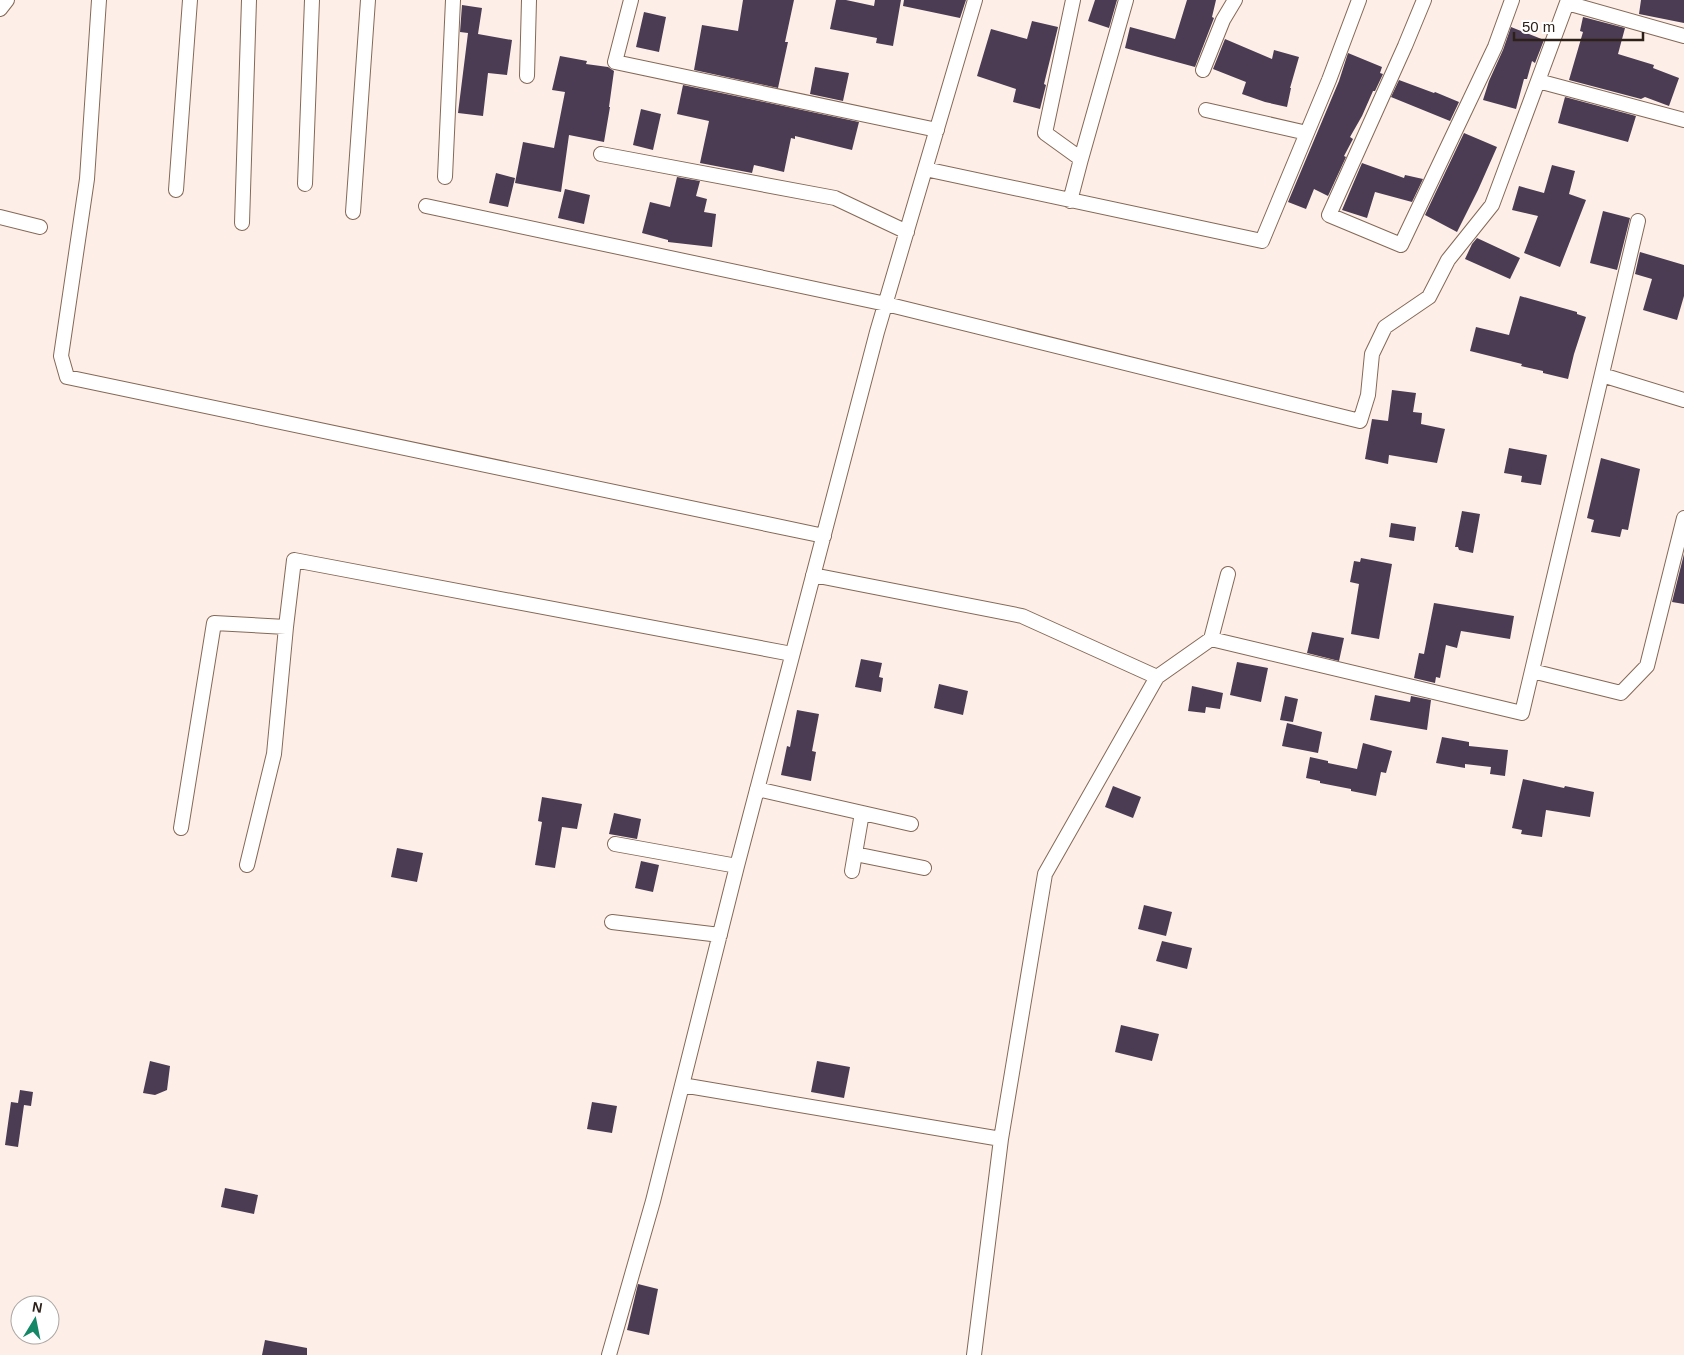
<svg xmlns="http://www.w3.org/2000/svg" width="1684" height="1355" font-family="Arial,sans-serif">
	<rect width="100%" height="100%" fill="#fdefe7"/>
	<path fill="#4b3c54" d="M 743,0 L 794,0 L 785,42 L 788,42 L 778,88 L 694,70 L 702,25 L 738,31 Z
		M 836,0 L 846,0 L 874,6 L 875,0 L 901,0 L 893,46 L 876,43 L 877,38 L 830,29 Z
		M 904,0 L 966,0 L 960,18 L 903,6 Z
		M 1095,0 L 1117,0 L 1109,28 L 1088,21 Z
		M 1187,0 L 1216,0 L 1212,17 L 1214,18 L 1195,67 L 1125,48 L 1130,27 L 1175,39 Z
		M 1641,0 L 1684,0 L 1684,23 L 1639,14 Z
		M 462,5 L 482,8 L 478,34 L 512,40 L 507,75 L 488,73 L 483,116 L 458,113 L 468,33 L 460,32 Z
		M 644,12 L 666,17 L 659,52 L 636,47 Z
		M 1583,17 L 1625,28 L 1618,54 L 1654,65 L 1653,68 L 1679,78 L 1669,106 L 1645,97 L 1641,99 L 1569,80 L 1583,32 L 1580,31 Z
		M 1032,21 L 1058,27 L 1044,84 L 1046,85 L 1040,109 L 1013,102 L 1016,89 L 977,76 L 991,29 L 1027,39 Z
		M 1511,27 L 1544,40 L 1535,63 L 1532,61 L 1527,79 L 1524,79 L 1516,109 L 1483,100 L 1489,81 L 1503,50 Z
		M 1225,39 L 1272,59 L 1274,50 L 1299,57 L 1290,88 L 1291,88 L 1287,107 L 1265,102 L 1242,94 L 1246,82 L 1213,69 Z
		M 1348,53 L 1382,67 L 1380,73 L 1383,74 L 1375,91 L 1373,91 L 1362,116 L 1350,137 L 1353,139 L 1344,156 L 1346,157 L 1328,196 L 1314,189 L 1306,209 L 1288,202 L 1339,81 Z
		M 560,56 L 587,61 L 586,64 L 608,67 L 614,71 L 609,107 L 610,107 L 604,142 L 569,135 L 561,192 L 515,183 L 523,142 L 554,148 L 565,92 L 552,90 Z
		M 815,67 L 849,73 L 843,101 L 810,94 Z
		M 1399,80 L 1434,93 L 1435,92 L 1459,102 L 1450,121 L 1391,97 Z
		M 683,85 L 859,122 L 852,150 L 795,136 L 795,139 L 791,138 L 784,172 L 754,165 L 752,173 L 700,163 L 709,121 L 677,114 Z
		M 1565,97 L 1636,116 L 1628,142 L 1558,123 Z
		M 641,109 L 661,114 L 653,150 L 633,145 Z
		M 1464,133 L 1497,147 L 1478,190 L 1457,232 L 1425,215 Z
		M 1362,163 L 1404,178 L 1405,175 L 1423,179 L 1412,202 L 1375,192 L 1367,218 L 1342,210 Z
		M 1552,165 L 1575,171 L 1569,194 L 1586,200 L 1560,267 L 1524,253 L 1538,216 L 1512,210 L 1519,186 L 1544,193 Z
		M 496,173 L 515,178 L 508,207 L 489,203 Z
		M 677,177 L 700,181 L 696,196 L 707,199 L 704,212 L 716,214 L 712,247 L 668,242 L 668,240 L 642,233 L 650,202 L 670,207 Z
		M 565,189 L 590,195 L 584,224 L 558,218 Z
		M 1603,211 L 1630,218 L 1617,270 L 1590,263 Z
		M 1477,238 L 1520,258 L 1510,279 L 1465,259 L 1472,244 Z
		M 1640,252 L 1684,265 L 1684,296 L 1677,320 L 1643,310 L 1652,279 L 1635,274 Z
		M 1520,296 L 1577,312 L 1577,314 L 1586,317 L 1574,354 L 1568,379 L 1543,373 L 1543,371 L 1521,366 L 1522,364 L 1470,351 L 1476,327 L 1509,335 Z
		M 1392,390 L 1416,393 L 1413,412 L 1422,413 L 1421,424 L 1445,429 L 1437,463 L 1389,455 L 1388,464 L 1365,459 L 1372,419 L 1388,421 Z
		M 1509,448 L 1547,455 L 1541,485 L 1521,482 L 1522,476 L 1504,473 Z
		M 1601,458 L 1640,469 L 1628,530 L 1622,529 L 1620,537 L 1591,532 L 1594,520 L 1587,518 Z
		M 1462,511 L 1480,514 L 1473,553 L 1459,550 L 1458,547 L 1455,547 Z
		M 1391,523 L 1416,527 L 1414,541 L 1389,537 Z
		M 1684,554 L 1684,604 L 1672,602 Z
		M 1361,558 L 1392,564 L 1379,639 L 1351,634 L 1359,584 L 1350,582 L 1354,561 L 1360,562 Z
		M 1434,603 L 1514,616 L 1510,639 L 1461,631 L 1457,648 L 1446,645 L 1440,678 L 1436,677 L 1435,683 L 1414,678 L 1419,653 L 1424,654 Z
		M 1312,632 L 1344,638 L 1339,661 L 1307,653 Z
		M 861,659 L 882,663 L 879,677 L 883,678 L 881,692 L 855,687 Z
		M 1237,662 L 1268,668 L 1261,702 L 1230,695 Z
		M 939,684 L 968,691 L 963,715 L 934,708 Z
		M 1192,686 L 1223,693 L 1220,709 L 1206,707 L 1205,713 L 1188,711 Z
		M 1375,695 L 1410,702 L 1411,696 L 1431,700 L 1427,730 L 1370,720 Z
		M 1285,696 L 1298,699 L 1293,722 L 1280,720 Z
		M 797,710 L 819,714 L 812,751 L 816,752 L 811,781 L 781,775 L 787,746 L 790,747 Z
		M 1287,723 L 1322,732 L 1318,753 L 1282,746 Z
		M 1442,737 L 1469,742 L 1469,746 L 1508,750 L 1505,776 L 1490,774 L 1491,767 L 1465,764 L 1465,768 L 1436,763 Z
		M 1363,743 L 1392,751 L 1386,773 L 1381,772 L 1376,796 L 1351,791 L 1351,789 L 1320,783 L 1320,781 L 1306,778 L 1310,757 L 1328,761 L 1328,763 L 1357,769 Z
		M 1523,779 L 1564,788 L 1565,786 L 1594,792 L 1590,817 L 1546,810 L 1542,837 L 1521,834 L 1522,830 L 1512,828 Z
		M 1113,786 L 1141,797 L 1133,818 L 1105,807 Z
		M 542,797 L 582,804 L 577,829 L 562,827 L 555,868 L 535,865 L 542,822 L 538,821 Z
		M 614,813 L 641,819 L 637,839 L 609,834 Z
		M 397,848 L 423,853 L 417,882 L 391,877 Z
		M 641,861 L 659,865 L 653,892 L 635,888 Z
		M 1144,905 L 1172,912 L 1166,936 L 1138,929 Z
		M 1162,941 L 1192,948 L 1187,969 L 1156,961 Z
		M 1121,1025 L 1159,1034 L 1152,1061 L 1115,1052 Z
		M 150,1061 L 170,1066 L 167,1090 L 155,1095 L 143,1093 Z
		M 817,1061 L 850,1067 L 844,1098 L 811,1092 Z
		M 20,1090 L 33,1092 L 31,1106 L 24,1105 L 18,1147 L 5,1145 L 11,1102 L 18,1103 Z
		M 592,1102 L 617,1106 L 612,1133 L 587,1129 Z
		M 225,1188 L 258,1195 L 254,1214 L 221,1207 Z
		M 638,1284 L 658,1289 L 649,1335 L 627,1330 Z
		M 265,1340 L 307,1348 L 307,1355 L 262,1355 Z"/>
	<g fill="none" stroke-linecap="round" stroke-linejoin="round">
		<g stroke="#856856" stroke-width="16">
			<path id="minor" d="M 99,0 L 87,179 L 61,356 L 67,377 L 824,536
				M 631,0 L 615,62 L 937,130
				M 1424,0 L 1405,46 L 1329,215 L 1401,245 L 1495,47 L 1512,0
				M 1567,3 L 1684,36
				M 0,9 L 7,0
				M 1203,70 L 1223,20 L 1235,0
				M 527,76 L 529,0
				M 1538,81 L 1684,120
				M 1206,110 L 1307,133
				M 601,154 L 835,198 L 907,232
				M 1081,159 L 1126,0
				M 925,169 L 1262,241 L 1329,80 L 1359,0
				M 445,177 L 453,0
				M 305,184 L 312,0
				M 176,190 L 190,0
				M 1070,201 L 1081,159 L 1045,133 L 1073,0
				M 426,206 L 886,304 L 1360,421 L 1368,395 L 1372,354 L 1385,327 L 1429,297 L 1448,260 L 1492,205 L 1568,0
				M 353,212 L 368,0
				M 0,217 L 40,227
				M 242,223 L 249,0
				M 1602,375 L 1684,400
				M 813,575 L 1022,616 L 1157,677
				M 1211,639 L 1522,713 L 1638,221
				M 1532,671 L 1621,693 L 1647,666 L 1684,518
				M 757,789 L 911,824
				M 181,828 L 214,623 L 286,627
				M 615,844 L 737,866
				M 855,854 L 924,868
				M 247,865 L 274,754 L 286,627 L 294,560 L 792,654
				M 852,871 L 862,813
				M 612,922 L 720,935
				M 682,1085 L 1001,1139 L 1045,874 L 1157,677 L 1211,639 L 1228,574
				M 609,1355 L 653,1201 L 737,866 L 877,332 L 975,0
				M 974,1355 L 1001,1139"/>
		</g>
		<use href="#minor" stroke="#fff" stroke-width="14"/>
	</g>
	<g transform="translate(35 1320) rotate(10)"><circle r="24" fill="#ffffff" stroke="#aba6a3"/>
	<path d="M0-4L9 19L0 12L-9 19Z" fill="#138766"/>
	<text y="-8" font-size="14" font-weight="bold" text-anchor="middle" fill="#2c2019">N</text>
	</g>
	<path d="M1514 32v8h129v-8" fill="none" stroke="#2c2019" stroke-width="2.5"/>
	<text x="1522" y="32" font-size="15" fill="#2c2019" stroke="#ffffff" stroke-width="4" paint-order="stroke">50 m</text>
</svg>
